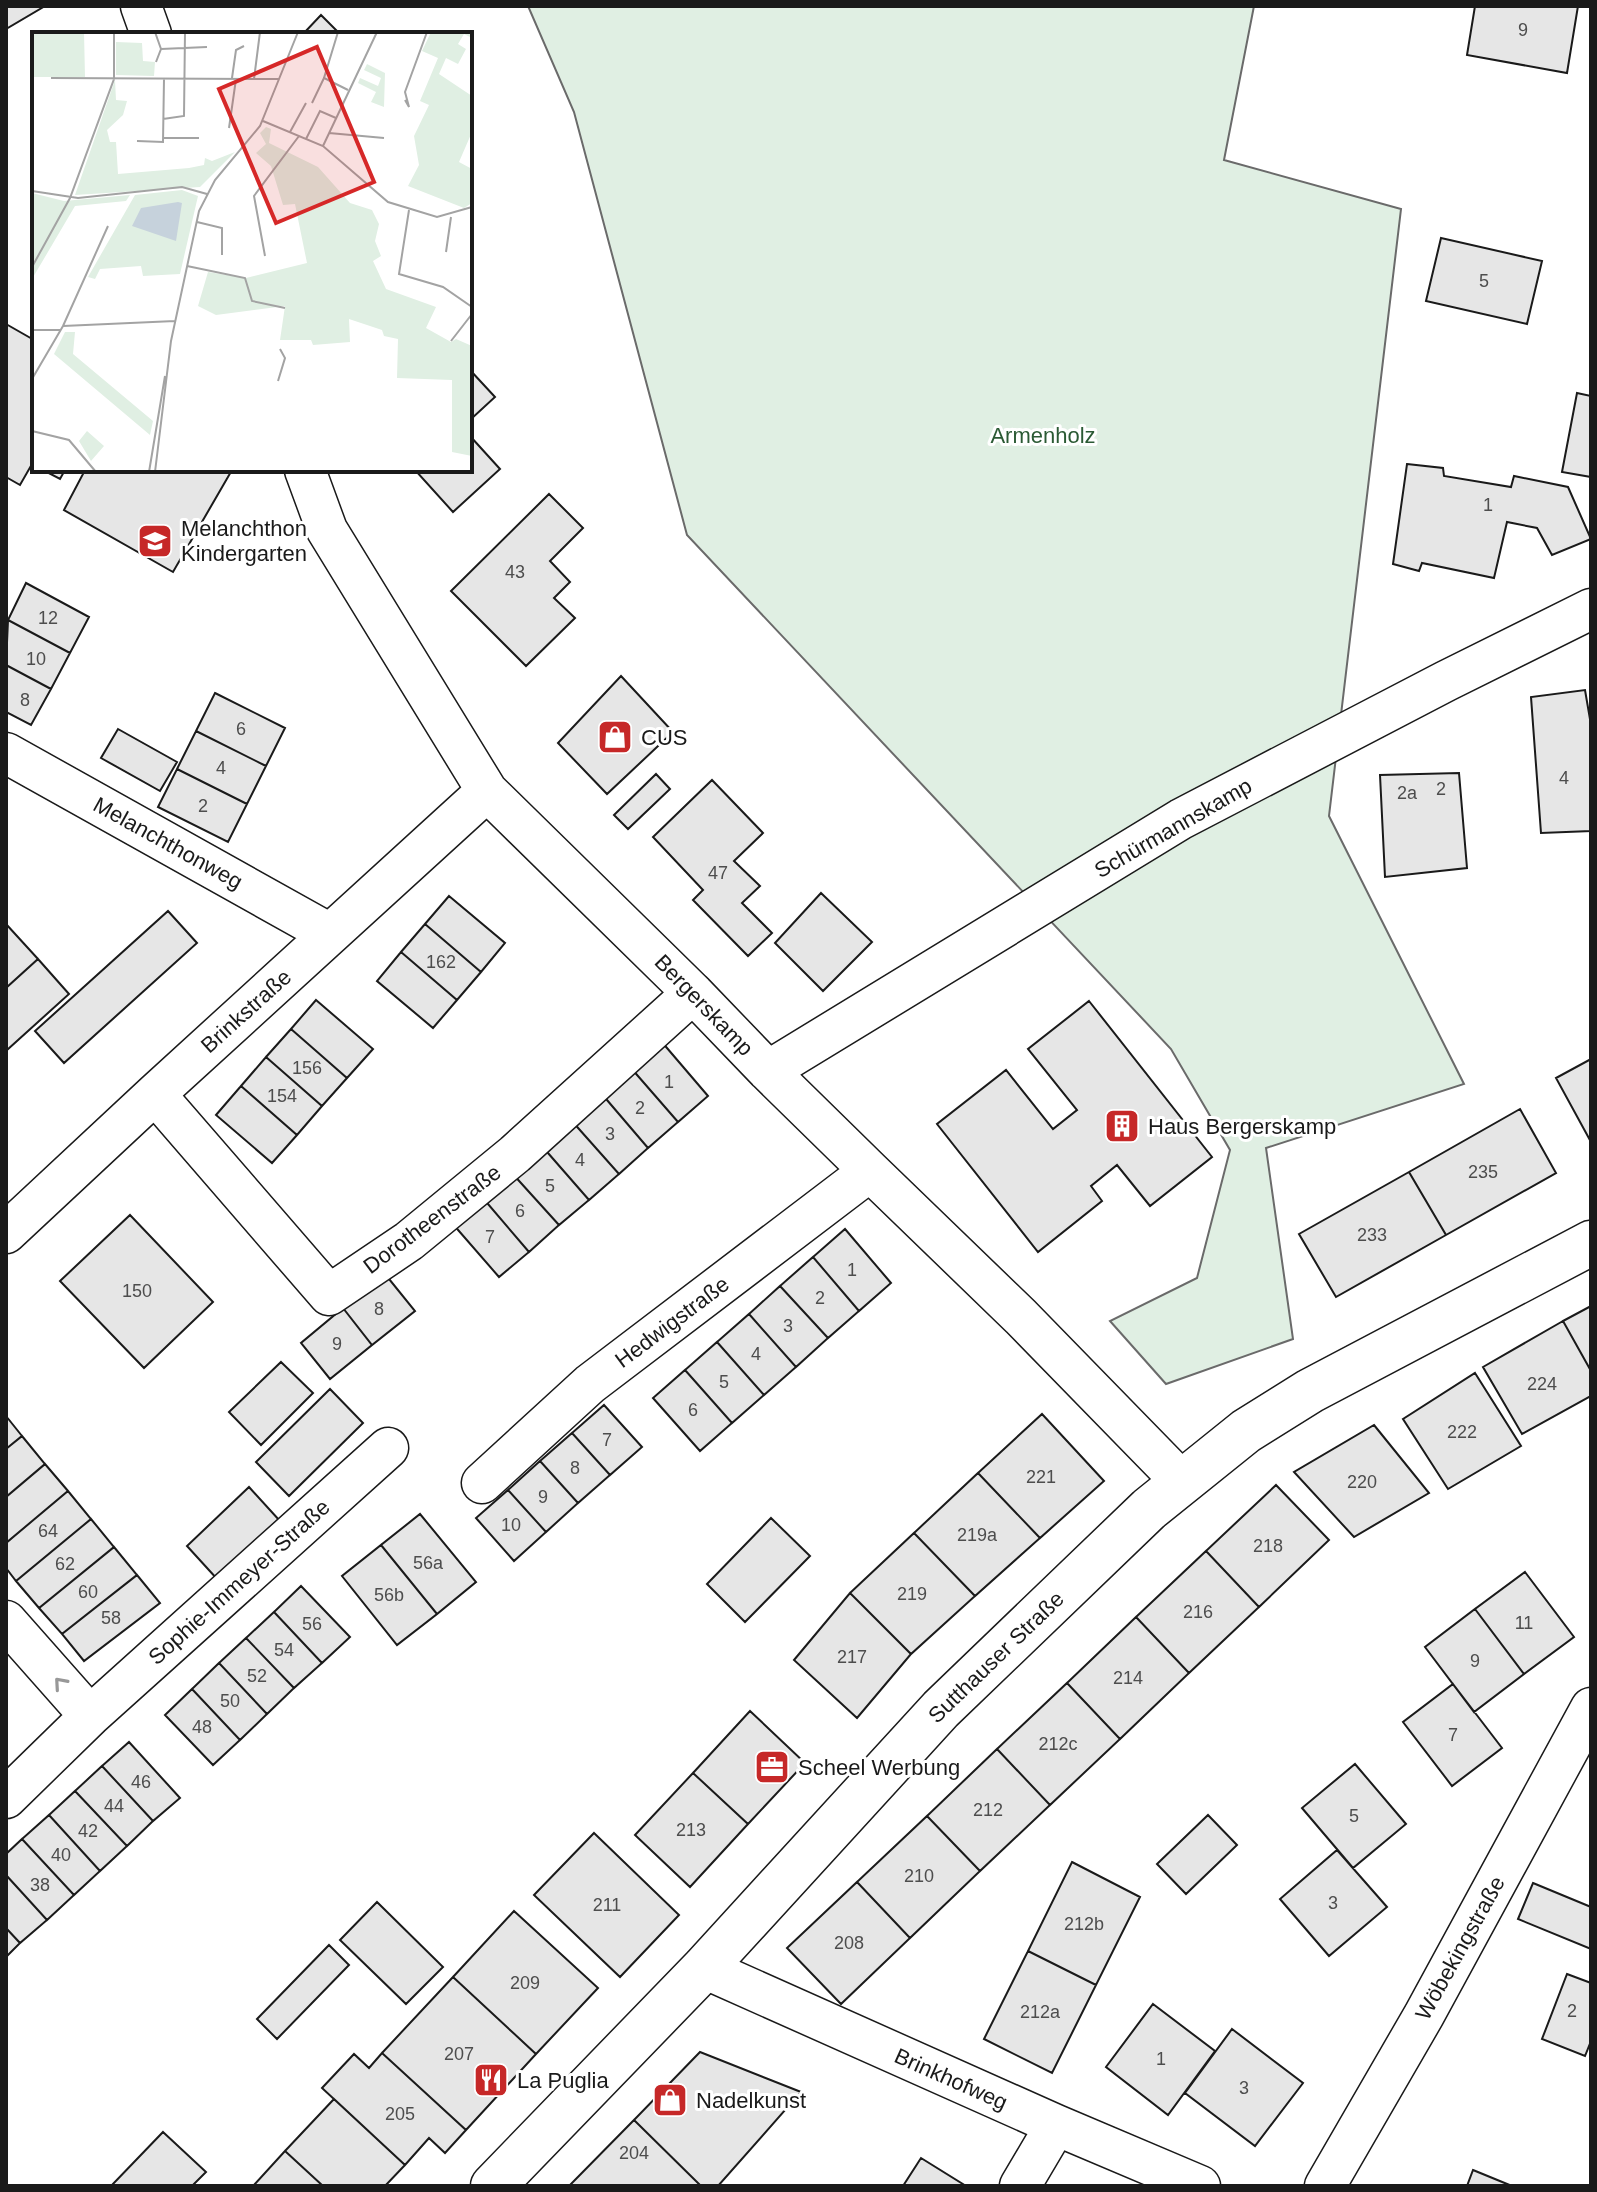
<svg xmlns="http://www.w3.org/2000/svg" width="1597" height="2192" font-family="Arial,sans-serif">
	<rect width="100%" height="100%" fill="#fff"/>
	<path fill="#e0efe3" stroke="#6a6a6a" stroke-width="2" d="M 528,6 L 1254,6 L 1224,160 L 1401,209 L 1329,816 L 1464,1084 L 1266,1148 L 1293,1339 L 1166,1384 L 1110,1321 L 1197,1278 L 1230,1150 L 1171,1049 L 687,535 L 574,112 Z"/>
	<path fill="#e6e6e6" stroke="#1a1a1a" stroke-width="2" d="M 6,6 L 45,6 L 6,29 Z
		M 1475,6 L 1578,6 L 1567,73 L 1467,55 Z
		M 321,15 L 340,34 L 303,34 Z
		M 1441,238 L 1542,261 L 1527,324 L 1426,301 Z
		M 6,324 L 34,340 L 34,465 L 32,464 L 20,485 L 6,477 Z
		M 470,370 L 495,397 L 470,420 Z
		M 1577,393 L 1591,396 L 1591,477 L 1562,472 Z
		M 470,436 L 500,469 L 453,512 L 415,470 L 470,470 Z
		M 1407,464 L 1443,468 L 1444,476 L 1511,487 L 1514,476 L 1568,487 L 1591,539 L 1552,555 L 1537,528 L 1507,522 L 1494,578 L 1422,563 L 1419,571 L 1393,564 Z
		M 43,470 L 65,470 L 60,479 Z
		M 76,470 L 232,470 L 173,572 L 64,510 L 83,474 Z
		M 549,494 L 583,528 L 550,561 L 570,582 L 554,598 L 575,618 L 526,666 L 451,591 Z
		M 26,583 L 89,617 L 70,653 L 8,620 Z
		M 8,620 L 70,653 L 51,689 L 6,665 Z
		M 6,665 L 51,689 L 31,725 L 6,712 Z
		M 621,676 L 673,732 L 607,794 L 558,743 Z
		M 1585,690 L 1591,725 L 1591,831 L 1541,833 L 1531,697 Z
		M 215,693 L 285,728 L 266,766 L 196,731 Z
		M 118,729 L 177,762 L 160,791 L 101,758 Z
		M 196,731 L 266,766 L 247,804 L 177,769 Z
		M 177,769 L 247,804 L 228,842 L 158,807 Z
		M 1459,773 L 1467,868 L 1385,877 L 1380,775 Z
		M 656,774 L 670,789 L 628,829 L 614,815 Z
		M 712,780 L 763,833 L 734,861 L 760,886 L 742,903 L 772,933 L 748,956 L 693,900 L 703,890 L 653,837 Z
		M 821,893 L 872,942 L 823,991 L 775,943 Z
		M 449,896 L 505,943 L 481,972 L 425,924 Z
		M 168,911 L 197,943 L 64,1063 L 35,1031 Z
		M 6,924 L 38,959 L 6,988 Z
		M 425,924 L 481,972 L 457,1000 L 401,952 Z
		M 401,952 L 457,1000 L 433,1028 L 377,981 Z
		M 38,959 L 69,994 L 7,1050 L 6,988 Z
		M 316,1000 L 373,1049 L 347,1078 L 291,1029 Z
		M 1089,1001 L 1212,1157 L 1150,1206 L 1117,1165 L 1091,1186 L 1102,1201 L 1038,1252 L 937,1124 L 1006,1070 L 1053,1129 L 1077,1110 L 1028,1049 Z
		M 291,1029 L 347,1078 L 322,1106 L 266,1057 Z
		M 661,1041 L 708,1096 L 678,1122 L 631,1068 Z
		M 266,1057 L 322,1106 L 297,1135 L 241,1086 Z
		M 1591,1059 L 1591,1142 L 1556,1078 Z
		M 631,1068 L 678,1122 L 648,1148 L 601,1093 Z
		M 241,1086 L 297,1135 L 272,1163 L 216,1115 Z
		M 601,1093 L 648,1148 L 619,1174 L 571,1120 Z
		M 1520,1109 L 1556,1173 L 1446,1235 L 1409,1172 Z
		M 571,1120 L 619,1174 L 589,1200 L 541,1145 Z
		M 541,1145 L 589,1200 L 559,1225 L 511,1172 Z
		M 511,1172 L 559,1225 L 529,1252 L 482,1197 Z
		M 1409,1172 L 1446,1235 L 1336,1297 L 1299,1234 Z
		M 482,1197 L 529,1252 L 499,1277 L 452,1223 Z
		M 130,1215 L 213,1302 L 144,1368 L 60,1281 Z
		M 845,1229 L 891,1283 L 859,1311 L 813,1257 Z
		M 813,1257 L 859,1311 L 828,1338 L 780,1286 Z
		M 385,1274 L 415,1311 L 372,1345 L 343,1308 Z
		M 780,1286 L 828,1338 L 796,1367 L 749,1314 Z
		M 1591,1306 L 1591,1371 L 1563,1321 Z
		M 343,1308 L 372,1345 L 330,1379 L 301,1343 Z
		M 749,1314 L 796,1367 L 764,1395 L 717,1342 Z
		M 1563,1321 L 1591,1371 L 1591,1396 L 1522,1434 L 1483,1367 Z
		M 717,1342 L 764,1395 L 732,1423 L 685,1370 Z
		M 281,1362 L 313,1393 L 261,1445 L 229,1412 Z
		M 685,1370 L 732,1423 L 700,1451 L 653,1398 Z
		M 1475,1373 L 1521,1446 L 1448,1489 L 1403,1419 Z
		M 330,1389 L 363,1423 L 289,1496 L 256,1462 Z
		M 604,1405 L 642,1447 L 610,1475 L 572,1433 Z
		M 1042,1414 L 1104,1481 L 1040,1538 L 978,1473 Z
		M 6,1416 L 22,1436 L 6,1449 Z
		M 1374,1425 L 1429,1493 L 1354,1537 L 1294,1472 Z
		M 572,1433 L 610,1475 L 578,1503 L 540,1461 Z
		M 22,1436 L 45,1464 L 6,1497 L 6,1449 Z
		M 540,1461 L 578,1503 L 546,1532 L 508,1490 Z
		M 45,1464 L 68,1491 L 6,1543 L 6,1497 Z
		M 978,1473 L 1040,1538 L 975,1596 L 914,1533 Z
		M 1276,1485 L 1329,1540 L 1259,1607 L 1206,1551 Z
		M 249,1487 L 280,1521 L 218,1580 L 187,1546 Z
		M 508,1490 L 546,1532 L 514,1561 L 476,1518 Z
		M 68,1491 L 91,1519 L 16,1581 L 6,1568 L 6,1543 Z
		M 420,1514 L 476,1582 L 437,1614 L 381,1545 Z
		M 771,1518 L 810,1556 L 745,1622 L 707,1584 Z
		M 91,1519 L 114,1547 L 39,1608 L 16,1581 Z
		M 914,1533 L 975,1596 L 911,1654 L 850,1593 Z
		M 381,1545 L 437,1614 L 397,1645 L 342,1576 Z
		M 114,1547 L 137,1575 L 62,1634 L 39,1608 Z
		M 1206,1551 L 1259,1607 L 1189,1673 L 1136,1617 Z
		M 1525,1572 L 1574,1637 L 1524,1674 L 1475,1609 Z
		M 137,1575 L 160,1603 L 84,1661 L 62,1634 Z
		M 301,1586 L 350,1637 L 322,1663 L 274,1612 Z
		M 850,1593 L 911,1654 L 857,1718 L 794,1660 Z
		M 1475,1609 L 1524,1674 L 1474,1712 L 1425,1647 Z
		M 274,1612 L 322,1663 L 294,1688 L 246,1638 Z
		M 1136,1617 L 1189,1673 L 1120,1739 L 1067,1683 Z
		M 246,1638 L 294,1688 L 267,1714 L 219,1663 Z
		M 219,1663 L 267,1714 L 240,1740 L 192,1689 Z
		M 1067,1683 L 1120,1739 L 1050,1805 L 997,1749 Z
		M 1453,1684 L 1502,1748 L 1452,1786 L 1403,1722 Z
		M 192,1689 L 240,1740 L 213,1765 L 165,1715 Z
		M 750,1711 L 805,1763 L 748,1824 L 693,1773 Z
		M 129,1742 L 180,1798 L 153,1821 L 102,1766 Z
		M 997,1749 L 1050,1805 L 980,1871 L 927,1816 Z
		M 1355,1764 L 1406,1824 L 1353,1868 L 1302,1808 Z
		M 102,1766 L 153,1821 L 127,1846 L 75,1791 Z
		M 693,1773 L 748,1824 L 690,1887 L 635,1835 Z
		M 75,1791 L 127,1846 L 100,1871 L 49,1815 Z
		M 49,1815 L 100,1871 L 74,1895 L 22,1839 Z
		M 1208,1815 L 1237,1845 L 1186,1894 L 1157,1864 Z
		M 927,1816 L 980,1871 L 910,1938 L 857,1882 Z
		M 594,1833 L 679,1915 L 620,1977 L 534,1895 Z
		M 22,1839 L 74,1895 L 47,1920 L 6,1875 L 6,1854 Z
		M 1337,1850 L 1387,1907 L 1329,1956 L 1280,1899 Z
		M 1072,1862 L 1140,1897 L 1096,1985 L 1028,1951 Z
		M 6,1875 L 47,1920 L 20,1943 L 6,1928 Z
		M 857,1882 L 910,1938 L 841,2004 L 787,1948 Z
		M 1533,1883 L 1591,1907 L 1591,1949 L 1518,1919 Z
		M 377,1902 L 443,1967 L 406,2004 L 340,1940 Z
		M 514,1911 L 598,1988 L 536,2054 L 453,1977 Z
		M 6,1928 L 20,1943 L 6,1957 Z
		M 329,1945 L 349,1965 L 277,2039 L 257,2019 Z
		M 1028,1951 L 1096,1985 L 1052,2073 L 984,2039 Z
		M 1567,1974 L 1591,1983 L 1591,2041 L 1585,2056 L 1542,2039 Z
		M 453,1977 L 536,2054 L 466,2130 L 382,2053 Z
		M 1153,2004 L 1215,2051 L 1168,2115 L 1106,2067 Z
		M 1232,2029 L 1303,2083 L 1255,2146 L 1185,2093 Z
		M 700,2052 L 801,2092 L 718,2186 L 701,2186 L 634,2120 Z
		M 382,2053 L 466,2130 L 445,2153 L 429,2138 L 405,2165 L 322,2088 L 354,2054 L 369,2068 Z
		M 334,2099 L 405,2165 L 385,2186 L 323,2186 L 285,2151 Z
		M 634,2120 L 701,2186 L 569,2186 Z
		M 163,2132 L 206,2172 L 192,2186 L 111,2186 Z
		M 285,2151 L 323,2186 L 253,2186 Z
		M 921,2158 L 966,2186 L 903,2186 Z
		M 1473,2170 L 1512,2186 L 1467,2186 Z"/>
	<g fill="none" stroke-linecap="round" stroke-linejoin="round">
		<g stroke="#1a1a1a" stroke-width="43">
			<path id="street" d="M 141,6 L 151,34
				M 305,470 L 327,530 L 487,791 L 693,993 L 768,1071 L 870,1171 L 1021,1317 L 1182,1482
				M 6,753 L 330,934
				M 768,1071 L 1181,819 L 1446,681 L 1591,609
				M 155,1094 L 329,1295 L 409,1241 L 515,1154 L 693,993
				M 6,1233 L 155,1094 L 487,791
				M 482,1483 L 590,1384 L 870,1171
				M 6,1621 L 90,1716 L 6,1798
				M 90,1716 L 388,1448
				M 704,1968 L 1056,2125 L 1200,2186
				M 1020,2186 L 1056,2125
				M 1325,2186 L 1424,2015 L 1591,1708"/>
		</g>
		<g stroke="#1a1a1a" stroke-width="47">
			<path id="secondary" d="M 493,2186 L 704,1968 L 941,1709 L 1149,1509 L 1246,1431 L 1310,1391 L 1591,1243"/>
		</g>
		<use href="#street" stroke="#fff" stroke-width="40"/>
		<use href="#secondary" stroke="#fff" stroke-width="44"/>
	</g>
	<defs><path id="oneway-chevron" d="M-2-3.5L2.5 0L-2 3.5" fill="none" stroke-width="1.6" stroke-linecap="round" stroke-linejoin="round" transform="scale(2)"/></defs>
	<use stroke="#989898" href="#oneway-chevron" transform="translate(60 1683) rotate(-131)"/>
	<defs>
		<g id="school-square" transform="scale(1.8)"><rect x="-9" y="-9" width="18" height="18" rx="4" fill="#c62828" stroke="#fff"/><path d="M0-5L7-2L0 1L-7-2ZM-4 1L0 2.5L4 1V4Q0 6-4 4Z" fill="#fff"/></g>
		<g id="shop-square" transform="scale(1.8)"><rect x="-9" y="-9" width="18" height="18" rx="4" fill="#c62828" stroke="#fff"/><path d="M-5-2.5h2.3a2.7 3.5 0 0 1 5.4 0H5L5.5 6h-11ZM-1.5-2.5h3a1.5 2.3 0 0 0-3 0Z" fill="#fff"/></g>
		<g id="building-square" transform="scale(1.8)"><rect x="-9" y="-9" width="18" height="18" rx="4" fill="#c62828" stroke="#fff"/><path d="M-4-6H4V6H1V3H-1V6H-4ZM-2.5-4.3h1.7v1.8h-1.7ZM.8-4.3h1.7v1.8H.8ZM-2.5-1h1.7V.8h-1.7ZM.8-1h1.7V.8H.8Z" fill="#fff"/></g>
		<g id="office-square" transform="scale(1.8)"><rect x="-9" y="-9" width="18" height="18" rx="4" fill="#c62828" stroke="#fff"/><path d="M-6-3h4V-5.5h4V-3h4V5H-6ZM-1-4.5V-3h2v-1.5ZM-6 0V1H6V0Z" fill="#fff"/></g>
		<g id="restaurant-square" transform="scale(1.8)"><rect x="-9" y="-9" width="18" height="18" rx="4" fill="#c62828" stroke="#fff"/><path d="M-5-6h1v4h1v-4h1v4h1v-4h1v5L-1.5 .5V6h-2V.5L-5-1ZM5-6V6H3V1.5H1.5Q1.5-4 5-6Z" fill="#fff"/></g>
	</defs>
	<g fill-rule="evenodd">
		<use href="#school-square" x="155" y="541"/>
		<use href="#shop-square" x="615" y="737"/>
		<use href="#building-square" x="1122" y="1126"/>
		<use href="#office-square" x="772" y="1767"/>
		<use href="#restaurant-square" x="491" y="2080"/>
		<use href="#shop-square" x="670" y="2100"/>
	</g>
	<g text-anchor="middle" dominant-baseline="central" stroke-width="6" stroke-linejoin="round" paint-order="stroke">
		<g font-size="18" fill="#4d4d4d">
			<text x="1523" y="30">9</text>
			<text x="1484" y="281">5</text>
			<text x="1488" y="505">1</text>
			<text x="515" y="572">43</text>
			<text x="48" y="618">12</text>
			<text x="36" y="659">10</text>
			<text x="25" y="700">8</text>
			<text x="241" y="729">6</text>
			<text x="221" y="768">4</text>
			<text x="1564" y="778">4</text>
			<text x="1441" y="789">2</text>
			<text x="1407" y="793">2a</text>
			<text x="203" y="806">2</text>
			<text x="718" y="873">47</text>
			<text x="441" y="962">162</text>
			<text x="307" y="1068">156</text>
			<text x="669" y="1082">1</text>
			<text x="282" y="1096">154</text>
			<text x="640" y="1108">2</text>
			<text x="610" y="1134">3</text>
			<text x="580" y="1160">4</text>
			<text x="1483" y="1172">235</text>
			<text x="550" y="1186">5</text>
			<text x="520" y="1211">6</text>
			<text x="1372" y="1235">233</text>
			<text x="490" y="1237">7</text>
			<text x="852" y="1270">1</text>
			<text x="137" y="1291">150</text>
			<text x="820" y="1298">2</text>
			<text x="379" y="1309">8</text>
			<text x="788" y="1326">3</text>
			<text x="337" y="1344">9</text>
			<text x="756" y="1354">4</text>
			<text x="724" y="1382">5</text>
			<text x="1542" y="1384">224</text>
			<text x="693" y="1410">6</text>
			<text x="1462" y="1432">222</text>
			<text x="607" y="1440">7</text>
			<text x="575" y="1468">8</text>
			<text x="1041" y="1477">221</text>
			<text x="1362" y="1482">220</text>
			<text x="543" y="1497">9</text>
			<text x="511" y="1525">10</text>
			<text x="48" y="1531">64</text>
			<text x="977" y="1535">219a</text>
			<text x="1268" y="1546">218</text>
			<text x="428" y="1563">56a</text>
			<text x="65" y="1564">62</text>
			<text x="88" y="1592">60</text>
			<text x="912" y="1594">219</text>
			<text x="389" y="1595">56b</text>
			<text x="1198" y="1612">216</text>
			<text x="111" y="1618">58</text>
			<text x="1524" y="1623">11</text>
			<text x="312" y="1624">56</text>
			<text x="284" y="1650">54</text>
			<text x="852" y="1657">217</text>
			<text x="1475" y="1661">9</text>
			<text x="257" y="1676">52</text>
			<text x="1128" y="1678">214</text>
			<text x="230" y="1701">50</text>
			<text x="202" y="1727">48</text>
			<text x="1453" y="1735">7</text>
			<text x="1058" y="1744">212c</text>
			<text x="141" y="1782">46</text>
			<text x="114" y="1806">44</text>
			<text x="988" y="1810">212</text>
			<text x="1354" y="1816">5</text>
			<text x="691" y="1830">213</text>
			<text x="88" y="1831">42</text>
			<text x="61" y="1855">40</text>
			<text x="919" y="1876">210</text>
			<text x="40" y="1885">38</text>
			<text x="1333" y="1903">3</text>
			<text x="607" y="1905">211</text>
			<text x="1084" y="1924">212b</text>
			<text x="849" y="1943">208</text>
			<text x="525" y="1983">209</text>
			<text x="1572" y="2011">2</text>
			<text x="1040" y="2012">212a</text>
			<text x="459" y="2054">207</text>
			<text x="1161" y="2059">1</text>
			<text x="1244" y="2088">3</text>
			<text x="400" y="2114">205</text>
			<text x="634" y="2153">204</text>
		</g>
		<g font-size="22" fill="#2b5a34" stroke="#fff">
			<text x="1043" y="435">Armenholz</text>
		</g>
		<g font-size="22" fill="#1a1a1a" stroke="#fff" text-anchor="start">
			<text x="181" y="528">Melanchthon<tspan x="181" dy="25">Kindergarten</tspan></text>
			<text x="641" y="737">CUS</text>
			<text x="1148" y="1126">Haus Bergerskamp</text>
			<text x="798" y="1767">Scheel Werbung</text>
			<text x="517" y="2080">La Puglia</text>
			<text x="696" y="2100">Nadelkunst</text>
		</g>
		<g font-size="22" fill="#1a1a1a" stroke="#fff">
			<text transform="translate(1173 828) rotate(-30)">Schürmannskamp</text>
			<text transform="translate(168 843) rotate(29)">Melanchthonweg</text>
			<text transform="translate(704 1005) rotate(46)">Bergerskamp</text>
			<text transform="translate(246 1011) rotate(-42)">Brinkstraße</text>
			<text transform="translate(432 1219) rotate(-37)">Dorotheenstraße</text>
			<text transform="translate(672 1322) rotate(-37)">Hedwigstraße</text>
			<text transform="translate(239 1582) rotate(-42)">Sophie-Immeyer-Straße</text>
			<text transform="translate(996 1657) rotate(-44)">Sutthauser Straße</text>
			<text transform="translate(1460 1948) rotate(-61)">Wöbekingstraße</text>
			<text transform="translate(951 2079) rotate(24)">Brinkhofweg</text>
		</g>
	</g>
	<g transform="translate(32 32)">
		<rect width="440" height="440" fill="#fff"/>
		<path d="M 0,0 L 52,0 L 53,45 L 0,45 ZM 399,0 L 440,0 L 440,6 L 432,2 L 426,12 L 434,17 L 426,32 L 414,26 L 407,42 L 440,64 L 440,100 L 427,130 L 440,137 L 440,171 L 432,176 L 376,154 L 387,133 L 382,104 L 397,73 L 388,69 L 406,26 L 390,19 ZM 84,10 L 110,11 L 111,29 L 123,30 L 122,44 L 84,43 ZM 335,32 L 353,41 L 352,75 L 339,70 L 344,60 L 326,51 L 328,46 L 346,54 L 349,46 L 332,38 ZM 83,48 L 84,68 L 95,69 L 91,83 L 75,98 L 78,110 L 84,110 L 86,142 L 157,136 L 172,133 L 173,126 L 180,129 L 203,120 L 168,155 L 43,163 ZM 234,95 L 239,97 L 237,111 L 286,135 L 318,171 L 340,178 L 347,192 L 343,209 L 349,224 L 341,229 L 354,257 L 404,275 L 394,296 L 419,310 L 424,307 L 440,314 L 440,424 L 420,420 L 420,348 L 365,346 L 366,307 L 352,304 L 350,298 L 317,287 L 318,310 L 281,313 L 279,308 L 248,308 L 253,274 L 184,283 L 166,274 L 176,240 L 214,246 L 275,231 L 263,172 L 251,173 L 239,134 L 224,121 L 234,112 L 228,101 ZM 150,158 L 166,164 L 148,242 L 111,244 L 109,234 L 68,237 L 63,247 L 56,245 L 103,163 ZM 0,161 L 32,169 L 98,163 L 94,169 L 43,174 L 0,247 ZM 33,300 L 43,300 L 41,322 L 121,389 L 118,403 L 22,322 ZM 55,399 L 72,414 L 59,429 L 47,409 Z" fill="#e0efe3"/>
		<path d="M 146,170 L 150,171 L 144,209 L 100,194 L 109,176 Z" fill="#c6d2dc"/>
		<path fill="none" stroke="#a3a3a3" stroke-width="2" d="M 123,0 L 129,17 L 124,30M 306,0 L 292,46 L 316,58M 129,17 L 175,15M 19,46 L 247,47M 200,46 L 204,18 L 212,14M 222,47 L 228,0M 373,68 L 377,75 L 373,60 L 395,0M 280,71 L 292,46M 131,87 L 152,84 L 153,0M 231,89 L 291,114 L 356,170 L 405,185 L 440,175M 197,96 L 204,47M 258,100 L 274,71M 297,101 L 352,106M 131,106 L 167,106M 274,107 L 288,79 L 304,86M 105,109 L 131,110 L 132,47M 291,114 L 345,0M 0,159 L 46,166 L 150,155 L 175,162M 377,178 L 367,242 L 411,255 L 440,275M 165,190 L 190,196 L 190,223M 414,220 L 419,185M 233,224 L 222,164 L 267,104M 155,234 L 213,246 L 220,269 L 253,276M 0,235 L 38,166 L 82,47 L 82,0M 31,294 L 143,289M 0,298 L 29,298M 419,309 L 440,282M 0,347 L 31,294 L 76,194M 246,349 L 253,326 L 248,317M 0,399 L 37,408 L 64,440M 117,440 L 133,344M 123,440 L 139,309 L 167,179 L 183,148 L 228,94 L 266,0"/>
		<path fill="#d62828" fill-opacity="0.15" stroke="#d62828" stroke-width="4" d="M 285,15 L 342,150 L 244,191 L 187,57 Z"/>
		<rect width="440" height="440" fill="none" stroke="#1a1a1a" stroke-width="4"/>
	</g>
	<rect width="1597" height="2192" fill="none" stroke="#1a1a1a" stroke-width="16"/>
</svg>
